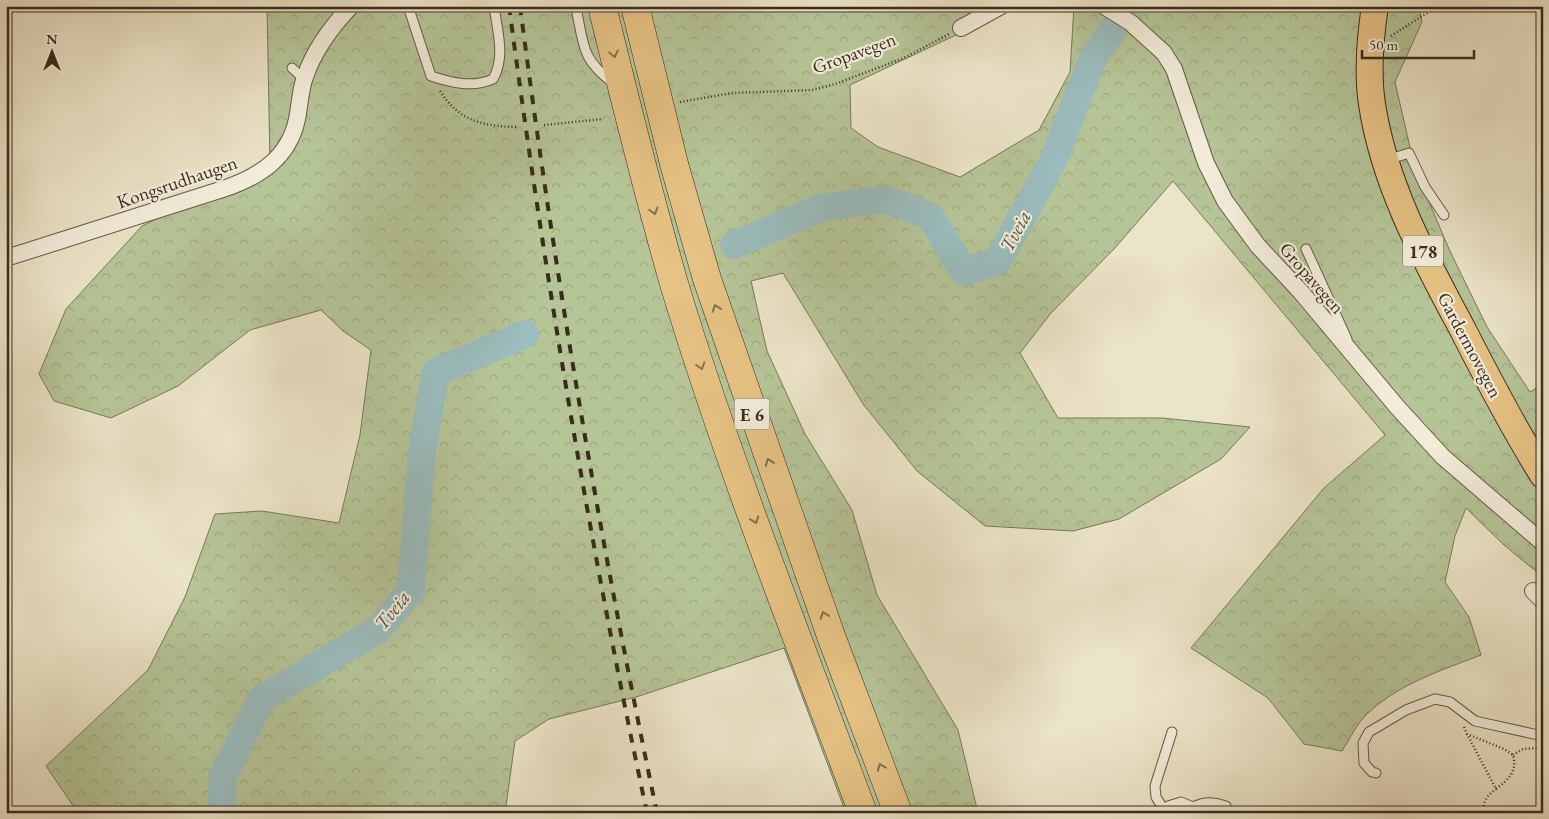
<svg xmlns="http://www.w3.org/2000/svg" width="1549" height="819" font-family="'EB Garamond',serif">
	<defs>
		<pattern id="forest-crowns" width="20" height="18" patternUnits="userSpaceOnUse" patternTransform="scale(1.25)"><rect width="20" height="18" fill="#b6c598"/><path d="M2 6a3 3 0 1 1 6 0M12 15a3 3 0 1 1 6 0" fill="none" stroke="#9da982"/></pattern>
	</defs>
	<rect width="100%" height="100%" fill="#ece4c8"/>
	<filter id="stains"><feTurbulence type="fractalNoise" baseFrequency=".004" numOctaves="4"/><feColorMatrix values="0 0 0 0 .2 0 0 0 0 .09 0 0 0 0 .02 0 0 0 .5 -.17"/></filter>
	<radialGradient id="worn" r=".72"><stop offset=".6" stop-color="#630" stop-opacity="0"/><stop offset="1" stop-color="#630" stop-opacity=".3"/></radialGradient>
	<path fill="url(#forest-crowns)" stroke="#78785a" d="M 267,6 L 1009,6 L 958,34 L 850,85 L 851,128 L 878,147 L 960,177 L 1039,130 L 1070,72 L 1074,6 L 1419,6 L 1422,22 L 1395,82 L 1415,169 L 1449,249 L 1487,327 L 1530,392 L 1543,384 L 1543,577 L 1504,545 L 1466,508 L 1455,536 L 1445,582 L 1469,617 L 1481,655 C 1442,670 1399,684 1368,713 C 1357,723 1350,739 1342,751 L 1304,744 L 1268,698 L 1191,648 L 1324,488 L 1385,435 L 1173,181 L 1114,249 L 1051,313 L 1020,353 L 1058,418 L 1162,418 L 1250,427 L 1221,459 L 1119,519 L 1073,531 L 985,526 L 917,471 L 863,404 L 783,273 L 751,281 L 767,351 L 805,434 L 852,510 L 877,595 L 958,730 L 978,813 L 846,813 L 784,648 L 636,697 L 549,719 L 515,741 L 505,813 L 78,813 L 46,766 L 148,670 L 185,597 L 215,514 L 262,511 L 339,523 L 360,435 L 371,350 L 343,331 L 321,310 L 250,330 L 178,386 L 111,418 L 54,401 L 39,374 L 66,309 L 142,226 L 270,162 Z"/>
	<g fill="none" stroke-linecap="round" stroke-linejoin="round">
		<path stroke="#9bbdbe" stroke-width="28" d="M 734,245 L 820,208 L 885,199 L 930,216 L 964,272 L 998,261 L 1054,159 L 1092,60 L 1129,6
			M 222,813 L 222,779 L 261,699 L 378,630 L 411,591 L 422,451 L 436,372 L 525,334"/>
		<g stroke="#665947" stroke-width="11">
			<path id="lane" d="M 408,6 L 431,76 C 452,83 473,88 493,79 C 506,57 497,30 494,6
				M 578,6 L 577,13 C 584,48 583,60 613,83
				M 292,68 L 304,79
				M 1387,160 L 1409,153 L 1425,187 L 1444,215
				M 1306,249 L 1347,339
				M 1376,773 L 1372,772 L 1364,763 L 1363,743 L 1369,732 L 1406,710 L 1435,699 L 1450,702 L 1475,721 L 1543,736
				M 1193,807 C 1205,801 1213,802 1226,806 L 1228,813
				M 1164,810 L 1156,797 L 1155,786 L 1172,732
				M 1163,813 L 1168,806 L 1181,802 L 1193,807 L 1196,813"/>
		</g>
		<g stroke="#665947" stroke-width="18">
			<path id="street" d="M 1104,6 L 1131,23 L 1164,53 L 1174,69 L 1206,163 L 1225,201 L 1258,246 L 1300,291 L 1398,408 L 1443,457 L 1543,543
				M 961,28 L 1001,6
				M 6,258 L 223,189 C 259,177 289,158 297,119 C 300,105 300,90 305,77 C 314,50 332,26 351,6
				M 1533,591 L 1543,601"/>
		</g>
		<g stroke="#3a2b1c" stroke-width="28">
			<path id="primary" d="M 1375,6 C 1370,39 1367,72 1372,104 C 1384,185 1426,261 1464,332 C 1489,381 1514,429 1543,475"/>
		</g>
		<g stroke="#3a2b1c" stroke-width="29">
			<path id="highway" d="M 602,6 C 625,100 648,194 675,287 C 729,465 798,639 863,813
				M 635,6 L 674,164 L 707,279 L 831,636 L 898,813"/>
		</g>
		<path stroke="#3a2b1c" stroke-width="2.5" stroke-dasharray="1 2.5" stroke-linecap="butt" d="M 1391,36 L 1438,6
			M 440,91 C 460,122 483,126 517,127
			M 680,102 L 732,93 L 812,90 L 835,84 L 904,58 L 949,34
			M 544,125 L 603,119
			M 1464,727 L 1467,734 L 1496,789 C 1508,780 1518,771 1513,755 L 1504,749 L 1467,734
			M 1513,755 L 1523,749 L 1539,748 L 1543,752
			M 1485,813 C 1481,802 1488,795 1496,789
			M 1533,813 L 1543,808"/>
		<use href="#lane" stroke="#f3eddb" stroke-width="9"/>
		<use href="#street" stroke="#f3eddb" stroke-width="16"/>
		<use href="#primary" stroke="#e6c284" stroke-width="26"/>
		<use href="#highway" stroke="#e6c284" stroke-width="28"/>
		<path stroke="#3a2b1c" stroke-width="4" stroke-dasharray="9 9" stroke-linecap="butt" d="M 509,6 C 545,277 590,546 647,813
			M 520,6 C 555,277 601,546 657,813"/>
	</g>
	<defs><path id="oneway-chevron" d="M-2-3.5L2.5 0L-2 3.5" fill="none" stroke-width="1.6" stroke-linecap="round" stroke-linejoin="round" transform="scale(1.25)"/></defs>
	<g stroke="#876f4b">
		<use href="#oneway-chevron" transform="translate(614 54) rotate(77)"/>
		<use href="#oneway-chevron" transform="translate(654 211) rotate(74)"/>
		<use href="#oneway-chevron" transform="translate(716 308) rotate(-109)"/>
		<use href="#oneway-chevron" transform="translate(701 366) rotate(72)"/>
		<use href="#oneway-chevron" transform="translate(769 462) rotate(-110)"/>
		<use href="#oneway-chevron" transform="translate(755 520) rotate(70)"/>
		<use href="#oneway-chevron" transform="translate(824 615) rotate(-110)"/>
		<use href="#oneway-chevron" transform="translate(881 767) rotate(-111)"/>
	</g>
	<g text-anchor="middle" dominant-baseline="central" stroke-width="4.5" stroke-linejoin="round" paint-order="stroke">
		<g fill="#f3eddb" stroke="#726555" stroke-width="1">
			<rect x="1403" y="235.5" width="40" height="31" rx="4"/>
			<rect x="734.5" y="398.5" width="35" height="31" rx="4"/>
		</g>
		<g font-size="18" font-weight="bold" fill="#3a2b1c">
			<text x="1423" y="251">178</text>
			<text x="752" y="414">E 6</text>
		</g>
		<g font-size="19" fill="#3a2b1c" stroke="#f3eddb">
			<text transform="translate(854 53) rotate(-20)">Gropavegen</text>
			<text transform="translate(177 182) rotate(-19)">Kongsrudhaugen</text>
			<text transform="translate(1312 278) rotate(49)">Gropavegen</text>
			<text transform="translate(1470 345) rotate(62)">Gardermovegen</text>
		</g>
		<g font-size="20" font-style="italic" fill="#525044" stroke="#f3eddb">
			<text transform="translate(1015 231) rotate(-62)">Tveia</text>
			<text transform="translate(392 610) rotate(-51)">Tveia</text>
		</g>
	</g>
	<rect width="1549" height="819" fill="none" stroke="#ece4c8" stroke-width="25"/>
	<rect x="8" y="8" width="1534" height="804" fill="none" stroke="#3a2b1c" stroke-width="2.5"/>
	<rect x="12" y="12" width="1524" height="794" fill="none" stroke="#3a2b1c"/>
	<g transform="translate(52 52)" stroke="#f3eddb" stroke-width="4" paint-order="stroke">
	<path d="M0-4L9 19L0 12L-9 19Z" fill="#3a2b1c"/>
	<text y="-8" font-size="14" font-weight="bold" text-anchor="middle" fill="#3a2b1c">N</text>
	</g>
	<path d="M1362 50v8h112v-8" fill="none" stroke="#3a2b1c" stroke-width="2.5"/>
	<text x="1369" y="50" font-size="15" fill="#3a2b1c" stroke="#f3eddb" stroke-width="4" paint-order="stroke">50 m</text>
	<rect width="100%" height="100%" filter="url(#stains)"/>
	<rect width="100%" height="100%" fill="url(#worn)"/>
</svg>
